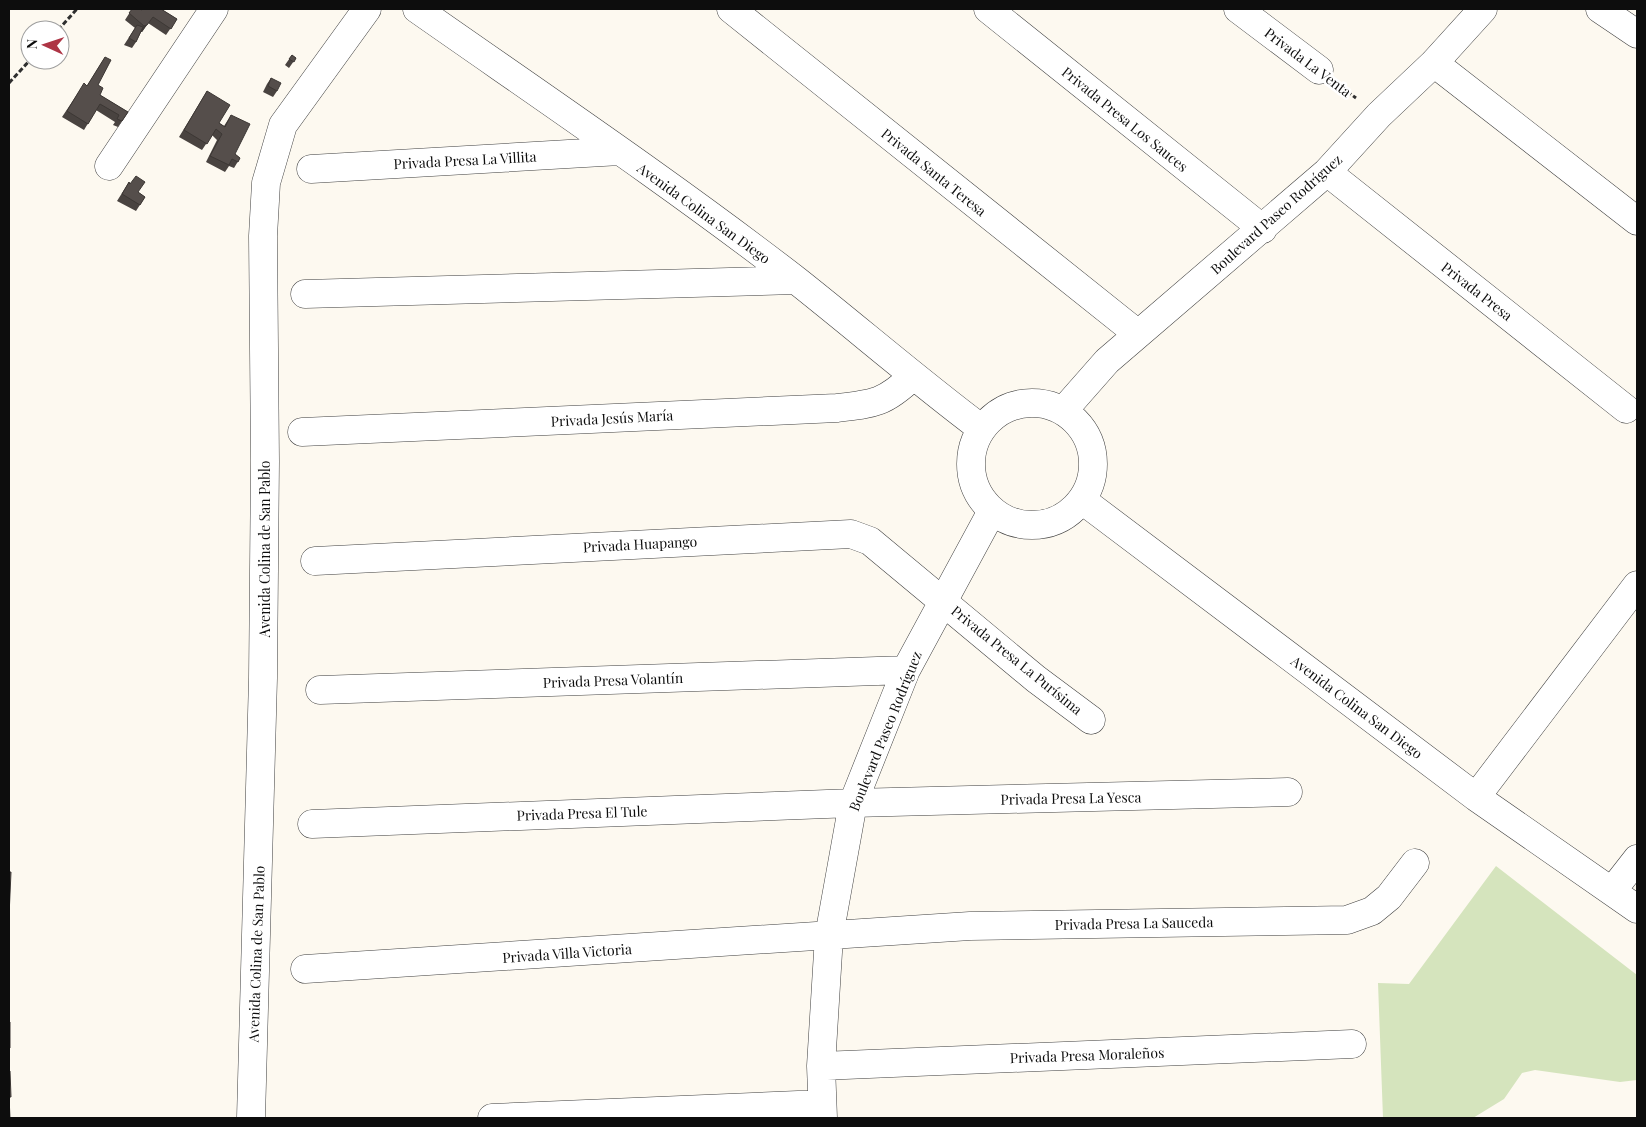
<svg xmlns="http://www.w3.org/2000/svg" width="1646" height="1127" font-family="'Playfair Display',serif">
	<rect width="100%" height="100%" fill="#fdf9f0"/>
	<path fill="#d5e4bd" d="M 1496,866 L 1637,975 L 1637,1080 L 1620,1082 L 1535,1070 L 1522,1073 L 1504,1099 L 1473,1118 L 1383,1118 L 1378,983 L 1409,984 Z"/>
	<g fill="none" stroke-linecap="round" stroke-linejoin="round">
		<g stroke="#404040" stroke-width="29">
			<path id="minor" d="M 417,9 C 544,98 673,185 796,280 C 858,329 918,381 982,429
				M 731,9 L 1138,334
				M 988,9 L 1263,229
				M 1238,9 L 1319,70
				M 1600,9 L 1637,34
				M 1434,63 L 1637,221
				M 109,166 L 214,9
				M 311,169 L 620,151
				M 1327,172 L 1626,409
				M 305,294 L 795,280
				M971 464a61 61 0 1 1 122 0a61 61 0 1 1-122 0Z
				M 1063,411 L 1107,361 L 1327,172 L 1379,115 L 1434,63 L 1483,9
				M 302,432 L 837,408 C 874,404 885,403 913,376
				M 1082,500 L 1476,797 L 1637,909
				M 315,561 L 851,534 L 870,541 L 1036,679 L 1091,720
				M 320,690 L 906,670
				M 1476,797 L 1637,585
				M 312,824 L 853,803 L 1288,792
				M 1612,891 L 1637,859
				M 305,969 L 970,926 L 1347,920 L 1372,911 L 1389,897 L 1415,863
				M 821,1066 L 1352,1044
				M 251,1118 L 263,678 L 265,461 L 263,236 L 266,183 L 283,125 L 367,9
				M 492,1118 L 822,1104
				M 823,1118 L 821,1066 L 829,936 L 853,803 L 906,670 L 992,511"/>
		</g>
		<path stroke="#2f2f2f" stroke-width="3" stroke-dasharray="5 2.5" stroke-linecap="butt" d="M 58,30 L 77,9
			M 9,83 L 30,60
			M 1341,87 L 1356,98"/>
		<use href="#minor" stroke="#fff" stroke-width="28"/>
	</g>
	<path fill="#494340" d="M 132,9 L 161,9 L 177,19 L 166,35 L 148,23 L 142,32 L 141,32 L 136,42 L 132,48 L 124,45 L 135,28 L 125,20 Z
		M 292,55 L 296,58 L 289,68 L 285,65 Z
		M 105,57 L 98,85 L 100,95 L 128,112 L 118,127 L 113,125 L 115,122 L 96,110 L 84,130 L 62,117 L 80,90 L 87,86 Z
		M 271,78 L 277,91 L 273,97 L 263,92 L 267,84 Z
		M 207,91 L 219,123 L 224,126 L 231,115 L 235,154 L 240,158 L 234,168 L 229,166 L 225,172 L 206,162 L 217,140 L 212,135 L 202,150 L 179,137 Z
		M 129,182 L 138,192 L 145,197 L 136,211 L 117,201 Z"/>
	<path fill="#3c3734" d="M 147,25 L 142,32 L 139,32 L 144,26 Z"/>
	<path fill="#554e4b" stroke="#3c3734" d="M 132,9 L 140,9 L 142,10 L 142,9 L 161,9 L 177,19 L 171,29 L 153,17 L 147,25 L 144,26 L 129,13 Z
		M 137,25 L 143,27 L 136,42 L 129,38 Z
		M 292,55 L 296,58 L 294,62 L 289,59 Z
		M 105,57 L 111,60 L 98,85 L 103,88 L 100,95 L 128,112 L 122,121 L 117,119 L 119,115 L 100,104 L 88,124 L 67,111 L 84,83 L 87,86 Z
		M 271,78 L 281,83 L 277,91 L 268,86 Z
		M 207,91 L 230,105 L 219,123 L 225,127 L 231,115 L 250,124 L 235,154 L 240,158 L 238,162 L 232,159 L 229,165 L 210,156 L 222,134 L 216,129 L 207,144 L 184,130 Z
		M 136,176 L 145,182 L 138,192 L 145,197 L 140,205 L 122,194 L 129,182 L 130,184 Z
		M 9,872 L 11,872 L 9,916 Z
		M 10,1022 L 10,1048 L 9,1048 L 9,1023 Z
		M 9,1071 L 10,1071 L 11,1097 L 9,1097 L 10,1118 L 9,1118 Z"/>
	<g text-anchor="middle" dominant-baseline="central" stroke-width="5" stroke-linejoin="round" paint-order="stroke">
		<g font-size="14" fill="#0d0d0d" stroke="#fff">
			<text transform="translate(1308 62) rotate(37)">Privada La Venta</text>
			<text transform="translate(1125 119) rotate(39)">Privada Presa Los Sauces</text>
			<text transform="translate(465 160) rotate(-3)">Privada Presa La Villita</text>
			<text transform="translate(934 172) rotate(39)">Privada Santa Teresa</text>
			<text transform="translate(704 213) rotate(36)">Avenida Colina San Diego</text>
			<text transform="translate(1276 214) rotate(-42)">Boulevard Paseo Rodríguez</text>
			<text transform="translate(1477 291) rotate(38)">Privada Presa</text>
			<text transform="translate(612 418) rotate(-3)">Privada Jesús María</text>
			<text transform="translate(640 544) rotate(-3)">Privada Huapango</text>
			<text transform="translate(264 549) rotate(-90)">Avenida Colina de San Pablo</text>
			<text transform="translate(1017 660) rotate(39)">Privada Presa La Purísima</text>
			<text transform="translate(613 680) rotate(-2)">Privada Presa Volantín</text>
			<text transform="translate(1357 707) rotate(37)">Avenida Colina San Diego</text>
			<text transform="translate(885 731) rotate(-68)">Boulevard Paseo Rodríguez</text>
			<text transform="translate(1071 798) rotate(-1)">Privada Presa La Yesca</text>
			<text transform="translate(582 813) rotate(-2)">Privada Presa El Tule</text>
			<text transform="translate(1134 923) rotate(-1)">Privada Presa La Sauceda</text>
			<text transform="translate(567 953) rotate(-4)">Privada Villa Victoria</text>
			<text transform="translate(256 954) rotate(-88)">Avenida Colina de San Pablo</text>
			<text transform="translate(1087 1055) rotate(-2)">Privada Presa Moraleños</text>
		</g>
	</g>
	<rect width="1646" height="1127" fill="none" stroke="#0d0d0d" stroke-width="20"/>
	<g transform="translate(45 45) rotate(273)"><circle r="24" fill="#ffffff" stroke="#9e9e9e"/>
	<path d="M0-4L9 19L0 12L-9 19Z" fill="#ae3545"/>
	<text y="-8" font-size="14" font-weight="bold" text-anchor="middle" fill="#0d0d0d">N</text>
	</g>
</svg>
